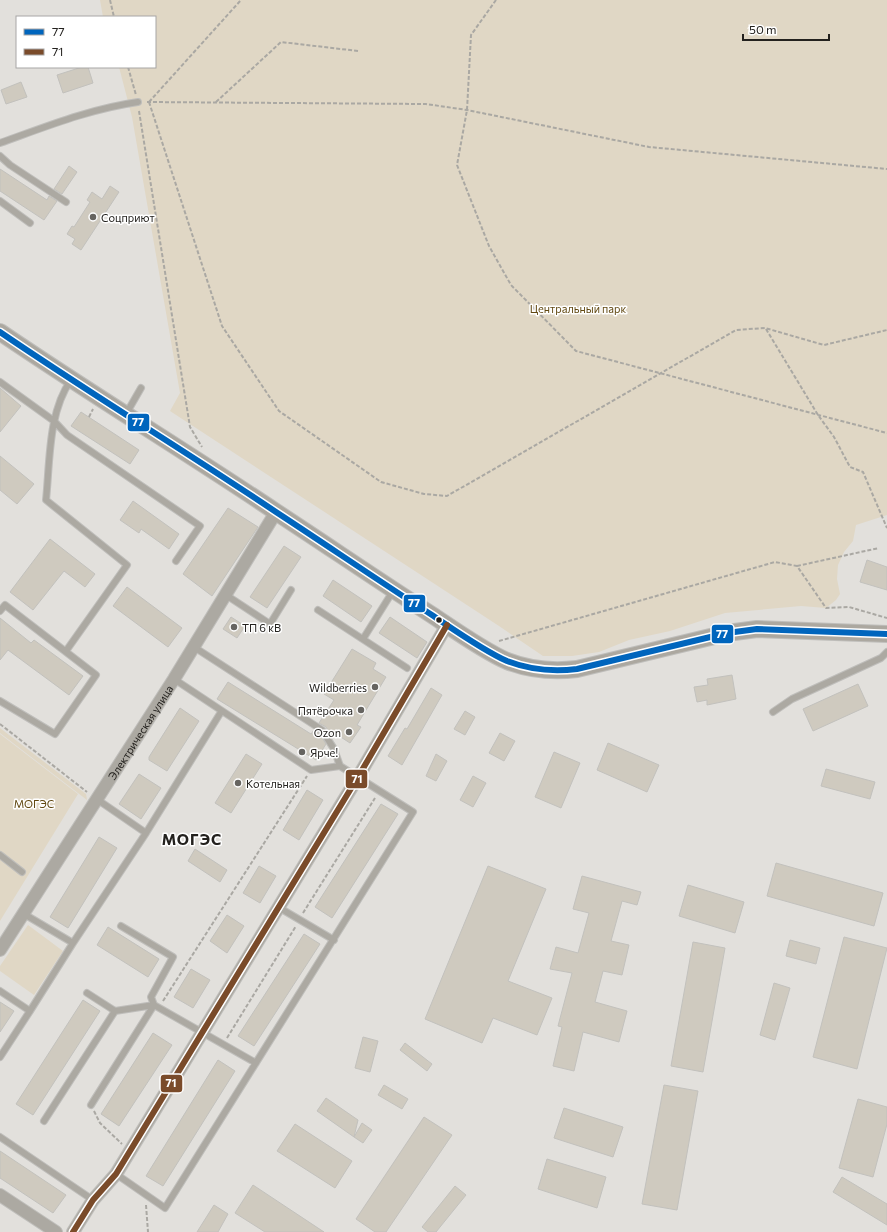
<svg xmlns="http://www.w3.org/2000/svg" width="887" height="1232" font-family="Commissioner,sans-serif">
	<rect width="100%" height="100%" fill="#e2e0dc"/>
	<path fill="#e0d7c5" d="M 100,0 L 887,0 L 887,515 L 856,525 L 853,541 L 844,552 L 838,565 L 837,579 L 840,594 L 836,600 L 826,608 L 801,606 L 725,613 L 670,631 L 629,640 L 599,652 L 572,656 L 543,656 L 499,626 L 170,411 L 180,393 L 132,117 L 119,67 L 155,67 L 155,17 L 103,17 Z
		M 0,728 L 86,794 L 87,800 L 0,733 Z
		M 0,734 L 78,794 L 0,921 Z
		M 28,925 L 63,951 L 34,995 L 0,971 L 0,966 Z"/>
	<path fill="#cfcabf" stroke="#c2c1bd" d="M 82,67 L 88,67 L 93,83 L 63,93 L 57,75 Z
		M 21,82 L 27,97 L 6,104 L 1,90 Z
		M 69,166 L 77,172 L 62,194 L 54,189 Z
		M 0,169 L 47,200 L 49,196 L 57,201 L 44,220 L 0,191 Z
		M 110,186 L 119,192 L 81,250 L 72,244 L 75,239 L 67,234 L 72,226 L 74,227 L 90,202 L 87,200 L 92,192 L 102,199 Z
		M 0,388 L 21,406 L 0,432 Z
		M 81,412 L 139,450 L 130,464 L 71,426 Z
		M 0,456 L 34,484 L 17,504 L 0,490 Z
		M 133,501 L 179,534 L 169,549 L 141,529 L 139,533 L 120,520 Z
		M 228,508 L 258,527 L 212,596 L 183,574 Z
		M 50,539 L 95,574 L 85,587 L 64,571 L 33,610 L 10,592 Z
		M 284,546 L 301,557 L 267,608 L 250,597 Z
		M 867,560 L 887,567 L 887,590 L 860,582 Z
		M 333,580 L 372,606 L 361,622 L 323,596 Z
		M 127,587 L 182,628 L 168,647 L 113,606 Z
		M 231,617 L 245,626 L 237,638 L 223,629 Z
		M 390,617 L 427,642 L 417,658 L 379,633 Z
		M 0,618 L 31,643 L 34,640 L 83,676 L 69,695 L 8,650 L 0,660 Z
		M 352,649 L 376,663 L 373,669 L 386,677 L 357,725 L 361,727 L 350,743 L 333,732 L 331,736 L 326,727 L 319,723 L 334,700 L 324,694 Z
		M 732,675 L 736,699 L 707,705 L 707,700 L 697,702 L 694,687 L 708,685 L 707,679 Z
		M 228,682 L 311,734 L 314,730 L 319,733 L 326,744 L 316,760 L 217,699 Z
		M 858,684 L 868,706 L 813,731 L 803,709 Z
		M 431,688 L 442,695 L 402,765 L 388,756 L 405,728 L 407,729 Z
		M 180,708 L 199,721 L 167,771 L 149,760 L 149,757 Z
		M 465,711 L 475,717 L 465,735 L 454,729 Z
		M 500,733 L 515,741 L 504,761 L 489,753 Z
		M 608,743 L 659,765 L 647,792 L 597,770 Z
		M 554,752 L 580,763 L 561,808 L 535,797 Z
		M 246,754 L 262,764 L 231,813 L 215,803 Z
		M 436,754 L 447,761 L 436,781 L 426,776 Z
		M 826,769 L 875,782 L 870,799 L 821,786 Z
		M 139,774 L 161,788 L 141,819 L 119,804 Z
		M 473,776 L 486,783 L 473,807 L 460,800 Z
		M 307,790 L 323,800 L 299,840 L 283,830 Z
		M 381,804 L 398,814 L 332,918 L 315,907 Z
		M 99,837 L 117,848 L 68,928 L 50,917 Z
		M 195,849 L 227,870 L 220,882 L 188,861 Z
		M 776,863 L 883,893 L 874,926 L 767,896 Z
		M 259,866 L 276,876 L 260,903 L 243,893 Z
		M 488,866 L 546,889 L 508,981 L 552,998 L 537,1035 L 493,1018 L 482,1043 L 425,1019 Z
		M 582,876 L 641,892 L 637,905 L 622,901 L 611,941 L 629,945 L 622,975 L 603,971 L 595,1002 L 627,1011 L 619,1042 L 583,1032 L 574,1071 L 553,1066 L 562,1027 L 558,1026 L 572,973 L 550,969 L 556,947 L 578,953 L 589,913 L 573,909 Z
		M 688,885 L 744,902 L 735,933 L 679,916 Z
		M 227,915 L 244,926 L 227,953 L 210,941 Z
		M 108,927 L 159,959 L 148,977 L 97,945 Z
		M 304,934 L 320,944 L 254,1046 L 238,1036 Z
		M 844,937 L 887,948 L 857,1069 L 813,1057 Z
		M 790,940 L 820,948 L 816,964 L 786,956 Z
		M 693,942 L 725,948 L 703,1072 L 671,1066 Z
		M 191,969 L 210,980 L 193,1008 L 174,997 Z
		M 774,983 L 790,988 L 775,1040 L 760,1035 Z
		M 83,1000 L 100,1011 L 33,1115 L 16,1104 Z
		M 0,1002 L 14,1011 L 0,1032 Z
		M 153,1033 L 172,1045 L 119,1126 L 101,1114 Z
		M 363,1037 L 378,1041 L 370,1072 L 355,1068 Z
		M 405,1043 L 432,1064 L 427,1071 L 400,1050 Z
		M 218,1060 L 235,1071 L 163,1186 L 146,1176 Z
		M 384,1085 L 408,1099 L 402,1109 L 378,1095 Z
		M 664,1085 L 698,1091 L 677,1210 L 642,1204 Z
		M 326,1098 L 358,1120 L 354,1137 L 317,1111 Z
		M 858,1099 L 887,1107 L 887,1124 L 873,1177 L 839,1168 Z
		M 564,1108 L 623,1127 L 613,1157 L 554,1138 Z
		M 424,1117 L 452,1135 L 386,1232 L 375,1232 L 356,1219 Z
		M 362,1123 L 372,1130 L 363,1143 L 354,1137 Z
		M 295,1124 L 352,1161 L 335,1188 L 277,1151 Z
		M 0,1151 L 66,1195 L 53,1213 L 0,1178 Z
		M 547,1159 L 606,1177 L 597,1208 L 538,1189 Z
		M 842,1177 L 887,1204 L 887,1225 L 833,1192 Z
		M 253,1185 L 324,1232 L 265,1232 L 235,1213 Z
		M 455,1186 L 466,1195 L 436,1232 L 428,1232 L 422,1227 Z
		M 214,1205 L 228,1214 L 218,1232 L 197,1232 Z"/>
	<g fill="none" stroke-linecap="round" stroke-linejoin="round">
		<g stroke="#bfbebb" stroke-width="8">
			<path id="lane" d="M 0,143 C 45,127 89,109 138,102
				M 0,156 L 10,165 L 66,202
				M 0,201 L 30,223
				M 0,382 L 54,421 L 67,435 L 200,526 L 176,561
				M 126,414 L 141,388
				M 226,595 L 270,624 L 291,590
				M 318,610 L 407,668
				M 0,611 L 5,605 L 96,675 L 55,734 L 0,701
				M 363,639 L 393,591
				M 194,647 L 322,730 L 334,749 L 340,766
				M 66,651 L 127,565 L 46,500 C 50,462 48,412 71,380
				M 773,712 L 792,699 L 881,658 L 887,652
				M 98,800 L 146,833 L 221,712
				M 0,855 L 22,872
				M 278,907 L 334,940
				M 24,914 L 73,943 L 146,833
				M 0,991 L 30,1011 L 0,1057
				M 87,993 L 115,1011 L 154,1005 L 151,997 L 173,957 L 121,926
				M 30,1011 L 73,943
				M 91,1105 L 154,1005 L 256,1063
				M 44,1121 L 115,1011
				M 0,1137 L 93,1200
				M 116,1174 L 165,1208 L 413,812 L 340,766 L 311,770 L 174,679"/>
		</g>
		<g stroke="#bfbebb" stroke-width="14">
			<g id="street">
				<path id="s1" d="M 0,950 L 174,679 L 276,512"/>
				<path d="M 0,1195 L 56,1232"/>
				<path d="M 73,1232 L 93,1200 L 116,1174 L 358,777 L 447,625"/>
			</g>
		</g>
		<g stroke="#bfbebb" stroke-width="18">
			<path id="secondary" d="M 0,332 C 91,394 185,451 276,512 C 328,546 379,581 432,615 C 453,629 484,651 507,661 C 530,670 552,672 577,669 L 727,633 L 757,629 L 887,634"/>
		</g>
		<path stroke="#aaa8a3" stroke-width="2" stroke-dasharray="4 2" stroke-linecap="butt" d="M 110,0 L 114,17
			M 496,0 L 471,35 L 467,110 L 457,165 L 489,246 L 511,285 L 576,351 L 887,433
			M 128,67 L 136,95
			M 147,102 L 426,104 L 467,110 L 649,147 L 887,169
			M 149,102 L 222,326 L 279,411 L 381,482 L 424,494 L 447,496 L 736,330 L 765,328 L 824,345 L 887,330
			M 149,102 L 241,0
			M 216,102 L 281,42 L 358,51
			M 139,111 L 190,427 L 202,447
			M 766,329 L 818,415 L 834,437 L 850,467 L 863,472 L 887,528
			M 89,417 L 93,409
			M 797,566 L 879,548
			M 499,641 L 775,562 L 797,566 L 826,608 L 849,607 L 887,618
			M 0,724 L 87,792
			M 303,913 L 375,798
			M 163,1001 L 307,776
			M 227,1038 L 296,926
			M 94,1111 L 100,1123 L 122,1144
			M 146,1205 L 148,1232"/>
		<use href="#lane" stroke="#aca9a2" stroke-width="6"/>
		<use href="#street" stroke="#aca9a2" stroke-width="12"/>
		<use href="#secondary" stroke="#aca8a0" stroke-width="16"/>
		<g stroke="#fff" stroke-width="9">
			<path id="bus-1" d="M 0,332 C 91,394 185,451 276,512 C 328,546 379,581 432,615 C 453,629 484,651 507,661 C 530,670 552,672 577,669 L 727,633 L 757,629 L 887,634"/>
		</g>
		<g stroke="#fff" stroke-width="9">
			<path id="bus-2" d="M 73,1232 L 93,1200 L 116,1174 L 358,777 L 447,625"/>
		</g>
		<use href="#bus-1" stroke="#0065bd" stroke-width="6"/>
		<use href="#bus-2" stroke="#7a4b2a" stroke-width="6"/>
	</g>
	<g fill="#666460" stroke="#fff" stroke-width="1.5">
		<circle cx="93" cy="217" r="4"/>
		<circle cx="234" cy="627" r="4"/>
		<circle cx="375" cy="687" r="4"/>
		<circle cx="361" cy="710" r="4"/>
		<circle cx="349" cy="732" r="4"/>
		<circle cx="302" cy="752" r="4"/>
		<circle cx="238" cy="783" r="4"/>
	</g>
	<circle fill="#23211e" stroke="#fff" stroke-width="1.5" cx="439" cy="620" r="3.5"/>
	<g text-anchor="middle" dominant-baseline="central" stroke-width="3" stroke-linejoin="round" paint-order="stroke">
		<g font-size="11" fill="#23211e" stroke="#fff" text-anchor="start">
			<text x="101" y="217">Соцприют</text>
			<text x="242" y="627">ТП 6 кВ</text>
			<text x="367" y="687" text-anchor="end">Wildberries</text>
			<text x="353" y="710" text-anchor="end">Пятёрочка</text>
			<text x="341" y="732" text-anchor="end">Ozon</text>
			<text x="310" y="752">Ярче!</text>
			<text x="246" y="783">Котельная</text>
		</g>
		<g font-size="11" fill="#614811" stroke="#fff">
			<text x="578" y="308">Центральный парк</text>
			<text x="34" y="803">МОГЭС</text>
		</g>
		<g font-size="11" fill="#23211e" stroke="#fff">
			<text stroke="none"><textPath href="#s1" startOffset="259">Электрическая улица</textPath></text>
		</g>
		<g font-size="15" font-weight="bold" letter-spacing="1" fill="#23211e" stroke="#fff">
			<text x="192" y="839">МОГЭС</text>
		</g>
	</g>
	<g stroke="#fff" stroke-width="1.5">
		<rect x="127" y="413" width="23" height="19" rx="4" fill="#0065bd"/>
		<rect x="403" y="594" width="23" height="19" rx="4" fill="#0065bd"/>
		<rect x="711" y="624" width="23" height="20" rx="4" fill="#0065bd"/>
		<rect x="345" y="769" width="23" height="20" rx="4" fill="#7a4b2a"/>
		<rect x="160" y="1074" width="23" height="19" rx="4" fill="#7a4b2a"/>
	</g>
	<g font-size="11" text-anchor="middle" font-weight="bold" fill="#fff">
		<text x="138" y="426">77</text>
		<text x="414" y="607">77</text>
		<text x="722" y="638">77</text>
		<text x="357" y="783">71</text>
		<text x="171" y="1087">71</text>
	</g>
	<rect x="16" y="16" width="140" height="52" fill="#ffffff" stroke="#a7a6a5"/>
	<rect x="24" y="29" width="20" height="6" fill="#0065bd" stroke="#a7a6a5"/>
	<text x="52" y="36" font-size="12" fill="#23211e">77</text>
	<rect x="24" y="49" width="20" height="6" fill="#7a4b2a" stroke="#a7a6a5"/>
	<text x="52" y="56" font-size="12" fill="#23211e">71</text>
	<path d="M743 34v6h86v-6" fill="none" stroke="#23211e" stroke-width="2"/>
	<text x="749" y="34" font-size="12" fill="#23211e" stroke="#ffffff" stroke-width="3" paint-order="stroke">50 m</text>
</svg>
